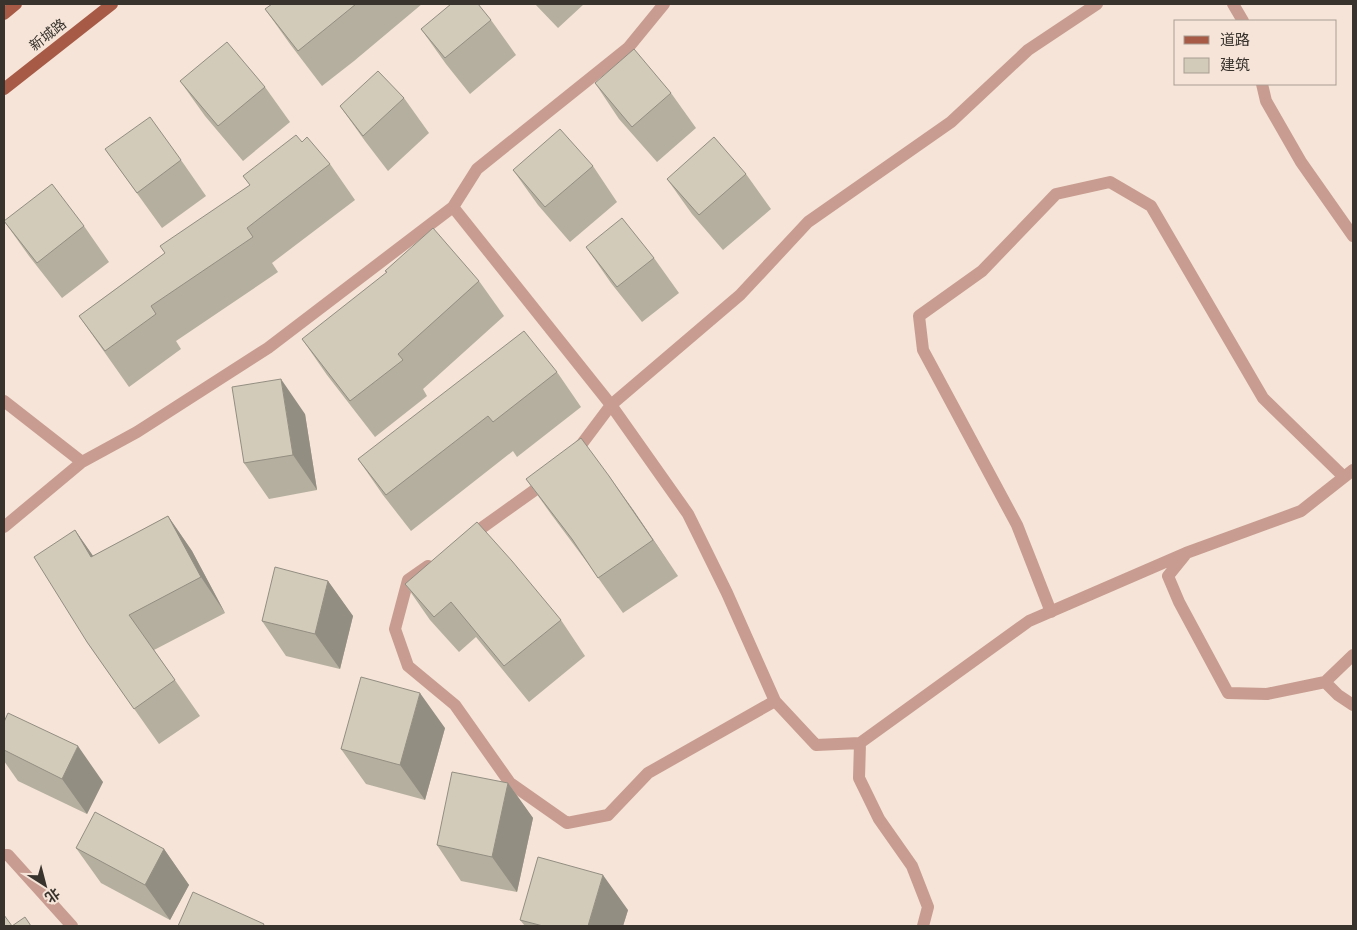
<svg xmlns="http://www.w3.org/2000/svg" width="1357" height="930" font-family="'Fira Sans Condensed','Noto Sans SC',sans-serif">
	<rect width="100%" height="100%" fill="#f5e4d7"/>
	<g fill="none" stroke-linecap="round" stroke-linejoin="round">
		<path stroke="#c89c90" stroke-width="12" d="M 1233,4 L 1243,21
			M 1262,84 L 1266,101 L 1301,162 L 1353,236
			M 453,207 L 611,405 L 688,514 L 727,593 L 775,701 L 816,745 L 860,743 L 1029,621 L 1186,553 L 1301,511 L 1353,470
			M 4,401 L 82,462
			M 572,454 L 581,445 L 611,405 L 740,295 L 808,222 L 951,122 L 1028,50 L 1097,4
			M 4,527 L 82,462 L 137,432 L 268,348 L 453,207 L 477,169 L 628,48 L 664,4
			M 469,537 L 539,487 L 547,479
			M 1185,555 L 1168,576 L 1179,602 L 1228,693 L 1267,694 L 1325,682 L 1353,655
			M 428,566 L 408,580 L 395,629 L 408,666 L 455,705 L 510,783 L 567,823 L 608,815 L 648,773 L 775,701
			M 1051,612 L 1017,525 L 923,350 L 919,316 L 982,271 L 1056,194 L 1110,182 L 1151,206 L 1263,398 L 1344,477
			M 1325,682 L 1338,695 L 1353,705
			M 860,743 L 859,778 L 879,819 L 912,866 L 928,907 L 923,926
			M 4,855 L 8,855 L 72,926"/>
		<path stroke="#a75a46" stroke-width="12" d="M 4,14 L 16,4
			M 4,89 L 112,4"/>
	</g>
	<path fill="#b5af9f" d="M 272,4 L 422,4 L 354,61 L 322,86 L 290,44 L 265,9 Z
		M 535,4 L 584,4 L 558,28 Z
		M 491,20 L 516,55 L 470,94 L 446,64 L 421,29 Z
		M 180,81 L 265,87 L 290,122 L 243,161 L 205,116 Z
		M 595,83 L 671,93 L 696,128 L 657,162 L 619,119 Z
		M 404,98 L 429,133 L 388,171 L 365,141 L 340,106 Z
		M 302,142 L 330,164 L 355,200 L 272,263 L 278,272 L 176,341 L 181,349 L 129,387 L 79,316 L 165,253 L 250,185 L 243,176 Z
		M 105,149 L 181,160 L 206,196 L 162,228 Z
		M 593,166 L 617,202 L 570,242 L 538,205 L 513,170 Z
		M 746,174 L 771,209 L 723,250 L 692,214 L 667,179 Z
		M 4,221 L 84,226 L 109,262 L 62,298 L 29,256 Z
		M 586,247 L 654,258 L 679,293 L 642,322 L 611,283 Z
		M 479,281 L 504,316 L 423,389 L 427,396 L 375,437 L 327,375 L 302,339 Z
		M 557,372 L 581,407 L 517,457 L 513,451 L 411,531 L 383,495 L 358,459 Z
		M 305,414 L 317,490 L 269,499 L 244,463 Z
		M 609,476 L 678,576 L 623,613 L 589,565 L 551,514 L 526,479 Z
		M 168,516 L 192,551 L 225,613 L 154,650 L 200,716 L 159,744 L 87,642 L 75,530 L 93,556 Z
		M 328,581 L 353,616 L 340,669 L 286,656 L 262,621 Z
		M 405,584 L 561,620 L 585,656 L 529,702 L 476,637 L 459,652 L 430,620 Z
		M 4,722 L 103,782 L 87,814 L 18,781 L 4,761 Z
		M 445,728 L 425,800 L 366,784 L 341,749 Z
		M 508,783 L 533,818 L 517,892 L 461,881 L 437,845 Z
		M 76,848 L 164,849 L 189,885 L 170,920 L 101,883 Z
		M 628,910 L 623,926 L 525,926 L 520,920 Z"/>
	<path fill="#938e82" d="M 281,379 L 305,414 L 317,490 L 293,455 Z
		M 609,476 L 634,511 L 678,576 L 653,540 Z
		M 168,516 L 192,551 L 225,613 L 201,577 Z
		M 75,530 L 100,566 L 91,557 Z
		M 328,581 L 353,616 L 340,669 L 315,634 Z
		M 420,693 L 445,728 L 425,800 L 400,765 Z
		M 78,746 L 103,782 L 87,814 L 62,779 Z
		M 508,783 L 533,818 L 517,892 L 492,857 Z
		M 164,849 L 189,885 L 170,920 L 145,885 Z
		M 603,875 L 628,910 L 623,926 L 588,926 Z"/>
	<path fill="#d2cbb9" stroke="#938e82" d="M 272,4 L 356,4 L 329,26 L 298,51 L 265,9 Z
		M 451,4 L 478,4 L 491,20 L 445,58 L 421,29 Z
		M 227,42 L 265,87 L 218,126 L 180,81 Z
		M 634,49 L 671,93 L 632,127 L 595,83 Z
		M 378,71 L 404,98 L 363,136 L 340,106 Z
		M 150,117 L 181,160 L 137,193 L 105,149 Z
		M 560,129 L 593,166 L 545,207 L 513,170 Z
		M 296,135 L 302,142 L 307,137 L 330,164 L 247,228 L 253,237 L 151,306 L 156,314 L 105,351 L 79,316 L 165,253 L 160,246 L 250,185 L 243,176 Z
		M 714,137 L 746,174 L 699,215 L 667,179 Z
		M 52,184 L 84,226 L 37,263 L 4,221 Z
		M 622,218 L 654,258 L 617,287 L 586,247 Z
		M 433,228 L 479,281 L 398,354 L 403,360 L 350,401 L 302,339 L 387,272 L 385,271 Z
		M 524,331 L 557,372 L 493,422 L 488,416 L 386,495 L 358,459 Z
		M 281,379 L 293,455 L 244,463 L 232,387 Z
		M 581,438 L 609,476 L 653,540 L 598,578 L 572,539 L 526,479 Z
		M 168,516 L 201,577 L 129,615 L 175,680 L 134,709 L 87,642 L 34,557 L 75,530 L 91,557 Z
		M 477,522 L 512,561 L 561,620 L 504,666 L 451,602 L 434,617 L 405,584 Z
		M 275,567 L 328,581 L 315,634 L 262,621 Z
		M 361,677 L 420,693 L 400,765 L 341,749 Z
		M 8,713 L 78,746 L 62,779 L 4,750 L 4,722 Z
		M 452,772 L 508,783 L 492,857 L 437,845 Z
		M 95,812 L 164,849 L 145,885 L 76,848 Z
		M 538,857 L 603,875 L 588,926 L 543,926 L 520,920 Z
		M 193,892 L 264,924 L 263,926 L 178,926 Z
		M 4,915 L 12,926 L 4,926 Z
		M 25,917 L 31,926 L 12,926 Z"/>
	<g text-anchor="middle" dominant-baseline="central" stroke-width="5" stroke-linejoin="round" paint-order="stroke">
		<g font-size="14" fill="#39332e" stroke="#f5e4d7">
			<text transform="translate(48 35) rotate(-38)">新城路</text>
		</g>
	</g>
	<rect width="1357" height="930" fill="none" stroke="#39332e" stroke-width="10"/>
	<rect x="1174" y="20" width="162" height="65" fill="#f5e4d7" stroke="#aa9d93"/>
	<rect x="1184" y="36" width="25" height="8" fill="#a75a46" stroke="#aa9d93"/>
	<text x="1220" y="45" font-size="15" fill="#39332e">道路</text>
	<rect x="1184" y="58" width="25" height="15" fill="#d2cbb9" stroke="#aa9d93"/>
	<text x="1220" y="70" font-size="15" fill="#39332e">建筑</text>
	<g transform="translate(45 885) rotate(144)" stroke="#f5e4d7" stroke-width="4" paint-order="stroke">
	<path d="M0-4L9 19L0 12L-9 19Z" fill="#39332e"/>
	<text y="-8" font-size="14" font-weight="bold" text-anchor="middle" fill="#39332e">北</text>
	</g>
</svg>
